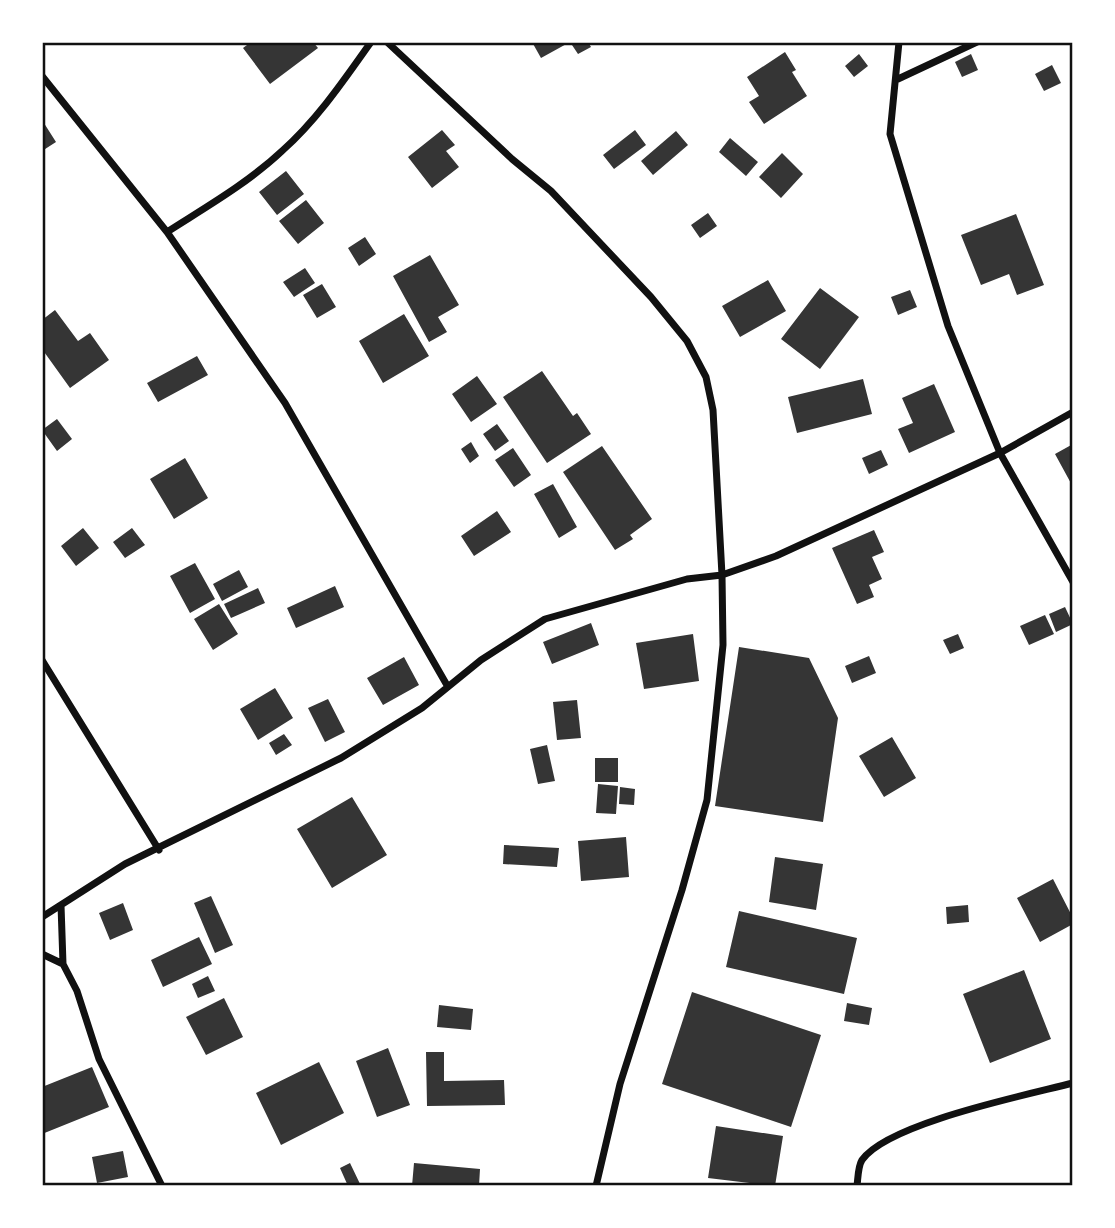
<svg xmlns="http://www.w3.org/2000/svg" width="1115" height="1228" font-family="'Archivo Narrow',sans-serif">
	<rect width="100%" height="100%" fill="#fff"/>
	<path fill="#353535" d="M 251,42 L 313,42 L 318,48 L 270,84 L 243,48 Z
		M 532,42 L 570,42 L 541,58 Z
		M 570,42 L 588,42 L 591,47 L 578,54 Z
		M 785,52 L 796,70 L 792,72 L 807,96 L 764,124 L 749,102 L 759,96 L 747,77 Z
		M 859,54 L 868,66 L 854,77 L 845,66 Z
		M 971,54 L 978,70 L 962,77 L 955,62 Z
		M 1052,65 L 1061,83 L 1044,91 L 1035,74 Z
		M 42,120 L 56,142 L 42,151 Z
		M 442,130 L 455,145 L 446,151 L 459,167 L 432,188 L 408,157 Z
		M 635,130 L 646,145 L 614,169 L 603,155 Z
		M 676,131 L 688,145 L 653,175 L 641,161 Z
		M 730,138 L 758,162 L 746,176 L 719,152 Z
		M 782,153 L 803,174 L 781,198 L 759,177 Z
		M 286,171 L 304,194 L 277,215 L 259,192 Z
		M 306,200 L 324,223 L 298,244 L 279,221 Z
		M 708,213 L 717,226 L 700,238 L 691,225 Z
		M 1016,214 L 1044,285 L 1017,295 L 1009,274 L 981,285 L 961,235 Z
		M 365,237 L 376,254 L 359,266 L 348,248 Z
		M 430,255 L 459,305 L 438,317 L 447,332 L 429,342 L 393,276 Z
		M 305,268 L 315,283 L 294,297 L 283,282 Z
		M 768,280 L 786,311 L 740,337 L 722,306 Z
		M 322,284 L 336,307 L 317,318 L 303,295 Z
		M 820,288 L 859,317 L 820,369 L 781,339 Z
		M 910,290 L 917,307 L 898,315 L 891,297 Z
		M 55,310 L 78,341 L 90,333 L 109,360 L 70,388 L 42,349 L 42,320 Z
		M 404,314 L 429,356 L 383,383 L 359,341 Z
		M 197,356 L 208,375 L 158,402 L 147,383 Z
		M 542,371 L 573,416 L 577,413 L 591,434 L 547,463 L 503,397 Z
		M 477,376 L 497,404 L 471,422 L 452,394 Z
		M 863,379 L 872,414 L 797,433 L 788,397 Z
		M 934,384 L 955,432 L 909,453 L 898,429 L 913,423 L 902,398 Z
		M 57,419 L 72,439 L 57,451 L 42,430 Z
		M 497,424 L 509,441 L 495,451 L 483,434 Z
		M 471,442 L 479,456 L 470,463 L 461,449 Z
		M 1073,444 L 1073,487 L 1055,454 Z
		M 602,446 L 652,519 L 630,535 L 633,539 L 615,550 L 563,472 Z
		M 513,448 L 531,475 L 514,487 L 495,460 Z
		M 881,450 L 888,465 L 869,474 L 862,458 Z
		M 185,458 L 208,498 L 174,519 L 150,479 Z
		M 553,484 L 577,527 L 559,538 L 534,494 Z
		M 497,511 L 511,532 L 474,556 L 461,536 Z
		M 83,528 L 99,548 L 76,566 L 61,546 Z
		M 132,528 L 145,545 L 125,558 L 113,542 Z
		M 874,530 L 884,552 L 872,557 L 882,579 L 869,585 L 874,597 L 857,604 L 832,548 Z
		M 195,563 L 215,599 L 190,613 L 170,576 Z
		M 239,570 L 248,587 L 222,601 L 213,584 Z
		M 335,586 L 344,607 L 296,628 L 287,608 Z
		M 258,588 L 265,603 L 231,618 L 224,604 Z
		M 219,604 L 238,634 L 213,650 L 194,619 Z
		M 1065,607 L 1073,624 L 1056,632 L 1049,614 Z
		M 1045,615 L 1054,634 L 1029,645 L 1020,626 Z
		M 591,623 L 599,645 L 552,664 L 543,642 Z
		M 693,634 L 699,681 L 644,689 L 636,643 Z
		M 958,634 L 964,648 L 950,654 L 943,640 Z
		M 739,647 L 809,658 L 838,718 L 823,822 L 715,806 Z
		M 869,656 L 876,673 L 852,683 L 845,666 Z
		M 404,657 L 419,685 L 383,705 L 367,678 Z
		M 275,688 L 293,718 L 258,740 L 240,709 Z
		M 328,699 L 345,732 L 325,742 L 308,708 Z
		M 577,700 L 581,738 L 557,740 L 553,702 Z
		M 284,734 L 292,745 L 276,755 L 269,743 Z
		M 892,737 L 916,778 L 884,797 L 859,756 Z
		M 547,745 L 555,781 L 538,784 L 530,749 Z
		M 595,758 L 618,758 L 618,782 L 595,782 Z
		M 598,784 L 618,786 L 616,814 L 596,813 Z
		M 620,787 L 635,789 L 634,805 L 619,804 Z
		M 352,797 L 387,855 L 332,888 L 297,829 Z
		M 626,837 L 629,877 L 581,881 L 578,841 Z
		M 504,845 L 559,848 L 557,867 L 503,864 Z
		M 775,857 L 823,864 L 816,910 L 769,902 Z
		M 1053,879 L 1073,918 L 1073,924 L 1040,942 L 1017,898 Z
		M 211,896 L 233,945 L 215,953 L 194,903 Z
		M 123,903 L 133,930 L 110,940 L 99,913 Z
		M 968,905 L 969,922 L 947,924 L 946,907 Z
		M 739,911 L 857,938 L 844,994 L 726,967 Z
		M 199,937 L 212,964 L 163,987 L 151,960 Z
		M 1024,970 L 1051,1039 L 990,1063 L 963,994 Z
		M 208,976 L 215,991 L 198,998 L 192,984 Z
		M 692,992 L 821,1035 L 791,1127 L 662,1084 Z
		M 224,998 L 243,1037 L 206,1055 L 186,1017 Z
		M 847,1003 L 872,1008 L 869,1025 L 844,1021 Z
		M 439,1005 L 473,1009 L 471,1030 L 437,1027 Z
		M 388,1048 L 410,1105 L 377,1117 L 356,1061 Z
		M 426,1052 L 444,1052 L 444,1081 L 504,1080 L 505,1105 L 427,1106 Z
		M 319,1062 L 344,1113 L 281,1145 L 256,1093 Z
		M 92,1067 L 109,1107 L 42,1134 L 42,1087 Z
		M 716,1126 L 783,1136 L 775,1186 L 708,1178 Z
		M 123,1151 L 128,1177 L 97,1183 L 92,1157 Z
		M 350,1163 L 361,1186 L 348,1186 L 340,1168 Z
		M 414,1163 L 480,1169 L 479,1186 L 412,1186 Z"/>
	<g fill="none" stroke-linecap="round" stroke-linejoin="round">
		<path stroke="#111" stroke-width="7" d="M 387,42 L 512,159 L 551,191 L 651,297 L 687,341 L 706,377 L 713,410 L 722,575 L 723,645 L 707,800 L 682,890 L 620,1084 L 596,1186
			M 899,42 L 890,134 L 948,326 L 1000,453 L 1073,582
			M 42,76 L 167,232 L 285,403 L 448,687
			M 898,79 L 977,42
			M 167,232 C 206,207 248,183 282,151 C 317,120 344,80 371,42
			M 42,660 L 159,850
			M 61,905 L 63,964 L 77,991 L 99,1059 L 162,1186
			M 42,917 L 125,864 L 341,758 L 422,708 L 481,660 L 545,619 L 687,579 L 722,575 L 776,556 L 1000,453 L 1073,412
			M 42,954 L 63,964
			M 857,1186 C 858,1178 858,1166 862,1160 C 888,1123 1027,1095 1073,1083"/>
	</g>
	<rect width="1115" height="1228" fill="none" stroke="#ffffff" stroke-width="88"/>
	<rect x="44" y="44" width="1027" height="1140" fill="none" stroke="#111" stroke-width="2.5"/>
</svg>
